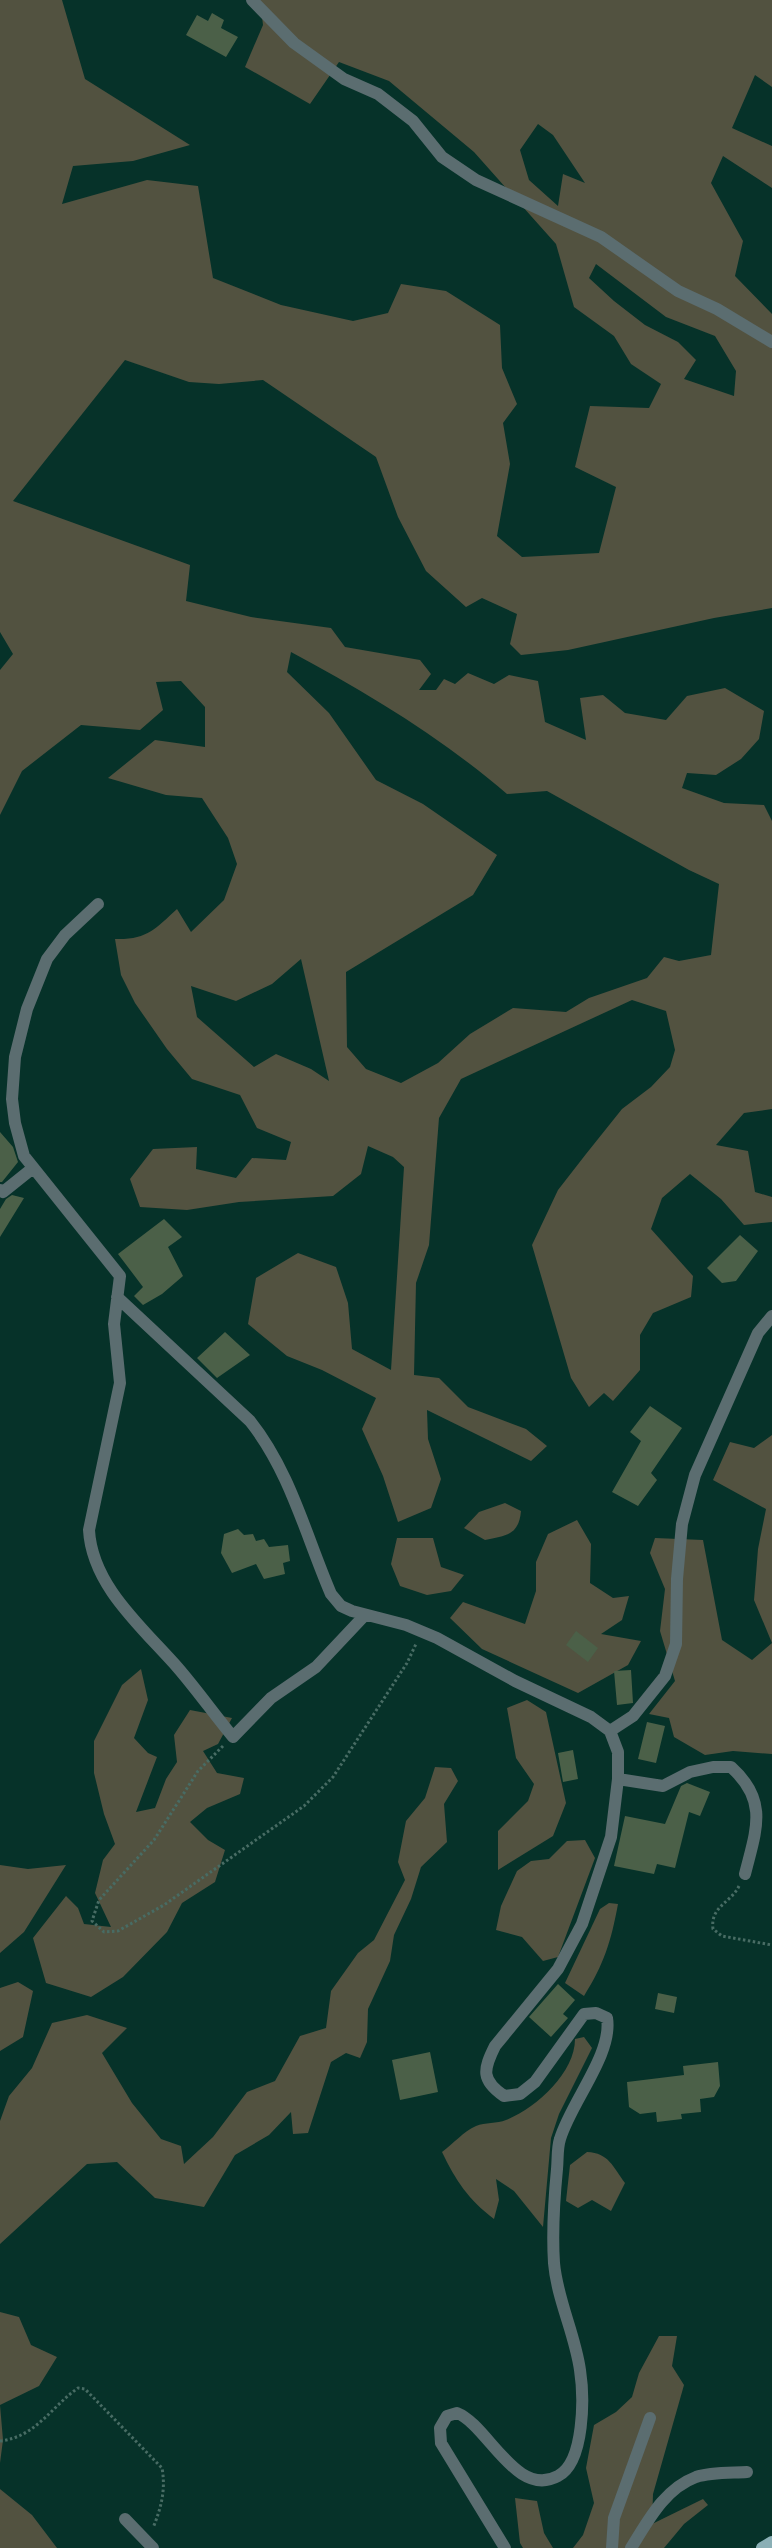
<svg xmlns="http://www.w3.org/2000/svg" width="772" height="2548" font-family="Commissioner,sans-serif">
	<rect width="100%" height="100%" fill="#063229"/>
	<path fill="#525240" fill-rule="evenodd" d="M 0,0 L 62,0 L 85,79 L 190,145 L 133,161 L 73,166 L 62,204 L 147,180 L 198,186 L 213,278 L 281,305 L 353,321 L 388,313 L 401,284 L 446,291 L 500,325 L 502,368 L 517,404 L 503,423 L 510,464 L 497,536 L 522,557 L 599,553 L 616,487 L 575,467 L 590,406 L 649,408 L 661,384 L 631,364 L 614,336 L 574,307 L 556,244 L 474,152 L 389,81 L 339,62 L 310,104 L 245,67 L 263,25 L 260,0 L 772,0 L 772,87 L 755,75 L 732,128 L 772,146 L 772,188 L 723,156 L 711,183 L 743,241 L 735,276 L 772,314 L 772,608 L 714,618 L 568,650 L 521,655 L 510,644 L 517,614 L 482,598 L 466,607 L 426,571 L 398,517 L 376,457 L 263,380 L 219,384 L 189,382 L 125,360 L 13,501 L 190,565 L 186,601 L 251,617 L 331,628 L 345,647 L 420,660 L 431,674 L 419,690 L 436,690 L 444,679 L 455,684 L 468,673 L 494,684 L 509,675 L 538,681 L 545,722 L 586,740 L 580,698 L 603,695 L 625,713 L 666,720 L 687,696 L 725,688 L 764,711 L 759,739 L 741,759 L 716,775 L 687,773 L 682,788 L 724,803 L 764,805 L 772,821 L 772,1109 L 744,1113 L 716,1145 L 748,1151 L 755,1192 L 772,1197 L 772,1222 L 744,1225 L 721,1199 L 690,1174 L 662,1198 L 651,1229 L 693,1276 L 691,1297 L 653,1313 L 640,1335 L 640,1370 L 613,1401 L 604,1393 L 589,1407 L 571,1378 L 532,1245 L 558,1190 L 586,1154 L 622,1109 L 651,1087 L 670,1067 L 675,1050 L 666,1011 L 632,1000 L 461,1079 L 439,1118 L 429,1245 L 416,1283 L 414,1375 L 439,1378 L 468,1407 L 526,1429 L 547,1446 L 531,1461 L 427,1410 L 428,1439 L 441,1479 L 431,1508 L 398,1522 L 383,1476 L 362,1429 L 376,1398 L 322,1370 L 287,1356 L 248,1324 L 256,1278 L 298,1253 L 336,1267 L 348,1303 L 352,1349 L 391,1370 L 404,1167 L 393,1157 L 368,1146 L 361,1174 L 333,1196 L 239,1202 L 187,1210 L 140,1207 L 130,1179 L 153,1149 L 197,1147 L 196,1169 L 236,1178 L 252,1158 L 286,1160 L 291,1142 L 257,1128 L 240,1095 L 192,1079 L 167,1049 L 135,1003 L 121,975 L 115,939 C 147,940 155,929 177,909 L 191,932 L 224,900 L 237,864 L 228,838 L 202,798 L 166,795 L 108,778 L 155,740 L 205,747 L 205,707 L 181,681 L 156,682 L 163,710 L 140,730 L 81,725 L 22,771 L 0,815 L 0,670 L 13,654 L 0,632 ZM 538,124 L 553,135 L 585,183 L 563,174 L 558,206 L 529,180 L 520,150 ZM 596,264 L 666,317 L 715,336 L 736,371 L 734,396 L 684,379 L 696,360 L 678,342 L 645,325 L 614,301 L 589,278 ZM 291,652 C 366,692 442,738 507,794 L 547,791 L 689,870 L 719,884 L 711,955 L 679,961 L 664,957 L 647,978 L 589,998 L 566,1012 L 513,1008 L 470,1034 L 438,1063 L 401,1083 L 366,1069 L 347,1047 L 346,972 L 473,895 L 497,855 L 423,804 L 376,780 L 329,713 L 287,672 ZM 301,959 L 329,1081 L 311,1069 L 276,1054 L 254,1067 L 197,1017 L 191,986 L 236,1001 L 272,984 Z
		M 772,1435 L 772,1754 L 733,1751 L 705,1755 L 674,1737 L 669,1718 L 649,1714 L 675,1681 L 660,1631 L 665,1589 L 650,1553 L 655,1538 L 703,1540 L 722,1640 L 752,1660 L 772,1643 L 754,1600 L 758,1549 L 766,1509 L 713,1480 L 730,1442 L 754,1448 Z
		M 505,1503 L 521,1511 C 519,1535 506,1536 485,1540 L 464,1528 L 479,1512 Z
		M 577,1520 L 591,1544 L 590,1583 L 613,1598 L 629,1596 L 622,1620 L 601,1634 L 641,1641 L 628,1665 L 578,1693 L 482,1649 L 450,1618 L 463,1602 L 525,1624 L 536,1591 L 536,1562 L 548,1534 Z
		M 397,1538 L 433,1538 L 441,1567 L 464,1575 L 451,1591 L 427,1595 L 400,1586 L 391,1564 Z
		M 141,1669 L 148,1700 L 134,1738 L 148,1753 L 157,1757 L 136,1812 L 155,1808 L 166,1779 L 177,1762 L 174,1735 L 190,1710 L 232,1718 L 218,1744 L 203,1751 L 217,1773 L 244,1778 L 240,1794 L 207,1808 L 190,1822 L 208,1840 L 225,1850 L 215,1882 L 182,1903 L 167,1932 L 123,1977 L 91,1997 L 46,1983 L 33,1938 L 66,1896 L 78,1908 L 84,1924 L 111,1927 L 95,1893 L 103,1860 L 115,1844 L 104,1814 L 94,1773 L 94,1741 L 122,1685 Z
		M 527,1700 L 546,1712 L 566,1803 L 553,1836 L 498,1870 L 498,1831 L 528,1801 L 534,1784 L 516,1758 L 507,1708 Z
		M 435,1767 L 451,1768 L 458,1781 L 444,1804 L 447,1842 L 421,1867 L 411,1899 L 394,1935 L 390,1961 L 368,2009 L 367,2042 L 360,2058 L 346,2053 L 331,2062 L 308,2133 L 293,2134 L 291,2112 L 269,2135 L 235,2155 L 204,2207 L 155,2198 L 117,2162 L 87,2164 L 0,2244 L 0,2121 L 9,2096 L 32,2068 L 52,2023 L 87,2015 L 127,2028 L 102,2053 L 132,2103 L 161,2139 L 181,2146 L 184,2164 L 213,2137 L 247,2092 L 275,2081 L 300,2036 L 326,2028 L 331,1991 L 358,1953 L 374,1940 L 405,1880 L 398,1862 L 406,1821 L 425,1798 Z
		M 585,1840 L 595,1858 L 558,1957 L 543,1961 L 522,1937 L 496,1930 L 501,1906 L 517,1871 L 531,1861 L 549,1859 L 567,1841 Z
		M 0,1865 L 28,1869 L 66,1865 L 24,1932 L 0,1953 Z
		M 609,1903 L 618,1904 C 611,1942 604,1964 584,1996 L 565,1983 L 600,1909 Z
		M 18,1982 L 33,1991 L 23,2037 L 0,2051 L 0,1988 Z
		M 584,2037 L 592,2048 L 559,2114 L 551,2138 L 543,2227 L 514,2191 L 496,2179 L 499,2200 L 494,2219 C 468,2199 456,2181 442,2152 C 453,2144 464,2131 476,2126 C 485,2122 497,2124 506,2120 C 536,2108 575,2073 575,2039 Z
		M 587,2152 C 609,2153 613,2167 625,2183 L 611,2211 L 592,2200 L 578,2208 L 566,2201 L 570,2165 Z
		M 0,2312 L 19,2317 L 31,2345 L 57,2357 L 39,2386 L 0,2405 L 3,2440 L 0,2463 Z
		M 659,2336 L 677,2336 L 672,2366 L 684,2385 L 653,2494 L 652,2524 L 703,2499 L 708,2505 L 684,2524 L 664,2548 L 573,2548 L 583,2535 L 594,2503 L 586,2468 L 594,2425 L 616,2412 L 632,2397 L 639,2373 Z
		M 0,2489 L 32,2515 L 57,2548 L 0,2548 Z
		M 515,2498 L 537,2501 L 544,2533 L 553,2548 L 523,2548 L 520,2543 Z"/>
	<path fill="#4b6048" d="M 212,13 L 224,20 L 221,28 L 238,37 L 226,57 L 186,35 L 197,15 L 208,21 Z
		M 0,1132 L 13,1147 L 18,1162 L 2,1182 L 0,1182 Z
		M 12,1195 L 24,1198 L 0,1237 L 0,1209 L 6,1199 Z
		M 164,1219 L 182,1237 L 168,1247 L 183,1276 L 162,1294 L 143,1305 L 134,1296 L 143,1287 L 118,1254 Z
		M 740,1235 L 758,1251 L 736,1281 L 722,1283 L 707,1268 Z
		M 225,1332 L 250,1355 L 217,1378 L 197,1358 Z
		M 650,1406 L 682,1428 L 651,1473 L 657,1480 L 638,1506 L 612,1492 L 641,1441 L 630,1432 Z
		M 238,1529 L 244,1535 L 253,1534 L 256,1541 L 264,1539 L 269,1547 L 288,1545 L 290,1561 L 283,1563 L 285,1574 L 264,1579 L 256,1564 L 232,1573 L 221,1553 L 224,1534 Z
		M 576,1631 L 598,1648 L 588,1662 L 566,1645 Z
		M 631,1670 L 633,1703 L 617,1705 L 614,1671 Z
		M 647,1722 L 665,1726 L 656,1763 L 638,1759 Z
		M 573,1750 L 578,1779 L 563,1782 L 558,1753 Z
		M 687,1783 L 710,1792 L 700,1816 L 689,1812 L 675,1868 L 657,1864 L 654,1874 L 614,1866 L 625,1816 L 665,1824 L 681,1786 Z
		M 558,1984 L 575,2000 L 563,2014 L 568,2018 L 551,2037 L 529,2017 Z
		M 658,1993 L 677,1997 L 674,2013 L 655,2009 Z
		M 430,2052 L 438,2092 L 400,2100 L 392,2060 Z
		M 718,2062 L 720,2086 L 714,2097 L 700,2099 L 701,2112 L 681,2114 L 682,2119 L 657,2122 L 656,2112 L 640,2114 L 629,2107 L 627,2082 L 684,2075 L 683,2066 Z"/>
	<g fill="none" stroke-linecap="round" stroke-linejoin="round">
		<path stroke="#486c64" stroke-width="3" stroke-dasharray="2.5 2.5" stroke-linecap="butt" d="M 223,1746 L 198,1771 L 154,1840 L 99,1900 L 92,1921 L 104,1932 L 118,1931 L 164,1905 L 304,1806 L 333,1777 L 407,1663 L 416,1644
			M 739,1886 C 731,1903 710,1906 713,1929 L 722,1936 L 772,1945
			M 0,2441 C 36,2437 51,2407 78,2388 L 85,2389 L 162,2468 C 166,2490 161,2508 153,2528"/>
		<path stroke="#5b6d70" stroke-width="12" d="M 252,0 L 294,43 L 344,79 L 378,94 L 413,121 L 442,157 L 476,180 L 601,237 L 678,291 L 717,309 L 772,342
			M 98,904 L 65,935 L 47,959 L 27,1009 L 15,1057 L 12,1099 L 15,1123 L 24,1156 L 120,1276 L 114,1324 L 120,1383 L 89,1530 C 92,1586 143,1628 178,1668 C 197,1690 214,1714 233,1737 L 271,1698 L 316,1667 L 365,1615
			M 0,1190 L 3,1192 L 33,1168
			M 117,1297 L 250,1421 C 290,1471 306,1536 331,1594 L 341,1606 L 352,1611 L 406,1625 L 437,1638 L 515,1681 L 591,1717 L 610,1731 L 618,1752 L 618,1779 L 611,1837 L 582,1924 L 558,1969 L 495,2046 C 483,2070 481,2080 504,2096 L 520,2094 L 535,2082 L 584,2014 L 596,2013 L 607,2018 C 613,2054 571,2102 560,2139 C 557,2148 558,2159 557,2169 C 554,2200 552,2232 554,2263 C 557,2299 575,2334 580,2370 C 584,2396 585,2462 558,2476 C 516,2499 488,2425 457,2413 L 447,2416 L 440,2428 L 441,2443 L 505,2548
			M 610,1731 L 633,1716 L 665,1676 L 676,1644 L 677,1579 L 682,1524 L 695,1475 L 758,1333 L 772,1316
			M 618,1779 L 663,1786 L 690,1772 L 713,1767 L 731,1767 C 769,1801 756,1830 745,1874
			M 125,2519 L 153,2548
			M 612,2548 L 614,2518 L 650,2418
			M 631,2548 C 648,2521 664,2489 696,2477 C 711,2472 731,2473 747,2472"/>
		<path stroke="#8aafb5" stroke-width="12" d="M 762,2548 L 772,2542"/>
	</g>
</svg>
